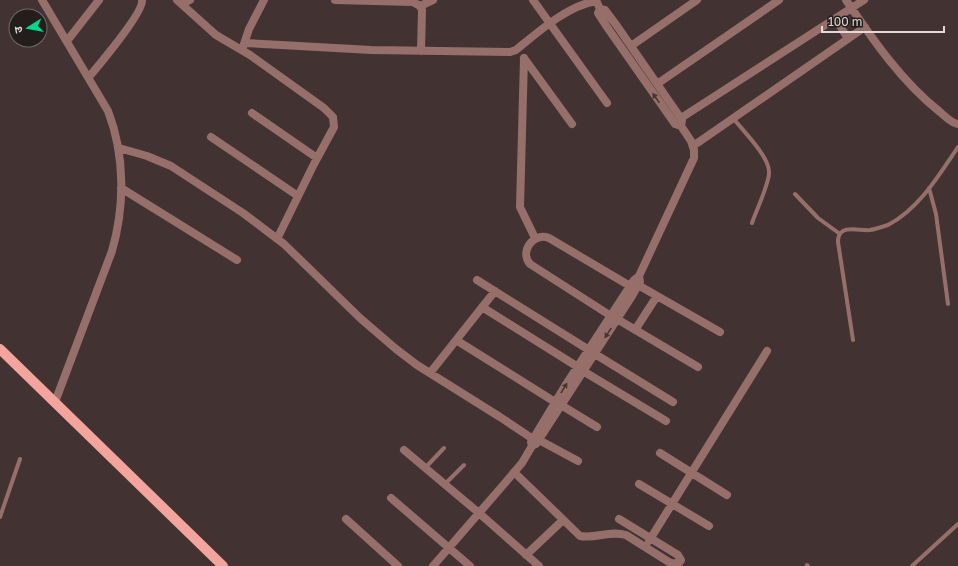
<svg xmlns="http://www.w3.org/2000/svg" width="958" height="566" font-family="'Golos Text','Noto Sans Devanagari',sans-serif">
	<rect width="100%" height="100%" fill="#423332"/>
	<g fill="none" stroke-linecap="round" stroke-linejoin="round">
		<path stroke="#966f6b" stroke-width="4" d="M 733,118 C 743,131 770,157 769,173 C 769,184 756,211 752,223
			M 929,188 L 936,214 L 948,304
			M 795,194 L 818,218 L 840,234
			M 853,340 L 838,242 C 838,238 839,233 843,231 C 849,227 863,231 870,230 C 876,229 882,227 888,225 C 919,209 939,175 958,147
			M 426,467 L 444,448
			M 445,484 L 464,465
			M 0,517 L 20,459
			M 807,565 L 808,566
			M 912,566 L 958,524"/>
		<path stroke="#966f6b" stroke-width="8" d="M 42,0 L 108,111 C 125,155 125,206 112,251 L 55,402
			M 177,0 L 216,35 L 250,55 L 324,108 L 333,117 L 334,127 L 314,164 L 277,239
			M 335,0 L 413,2 L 420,6 L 422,10 L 421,51
			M 533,0 L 607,103
			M 846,0 C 873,40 902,82 940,112 C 946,117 951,123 958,124
			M 182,4 L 190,0
			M 420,6 L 433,0
			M 600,9 L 598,13 L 607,27 L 675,124 L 681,126
			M 836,19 L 848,39
			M 67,41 L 99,0
			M 245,43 L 371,50 L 510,52 L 516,50 C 538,32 567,6 596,1
			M 631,46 L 697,0
			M 243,47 L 249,29 L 264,0
			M 524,58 L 520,207 L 535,238
			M 524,58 L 572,124
			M 89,77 C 99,65 144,12 142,0
			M 657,84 L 779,0
			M 252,113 L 317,158
			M 681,118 L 864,0
			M 211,137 L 298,196
			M 693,146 L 865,27
			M 119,148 L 147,156 L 171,166 L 243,213 L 284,244 L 360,318 L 396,349 L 417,365 L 500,417 L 533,439
			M 121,188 L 237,260
			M 477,280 L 589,350
			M 638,285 L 720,332
			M 482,307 L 578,367
			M 611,316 L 530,264 C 519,251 534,232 549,238 L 630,286
			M 617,319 L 698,367
			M 635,330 L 657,296
			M 456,340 L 555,402
			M 595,354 L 673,402
			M 583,371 L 666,421
			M 430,373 L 495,291
			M 561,405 L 597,427
			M 539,440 L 578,461
			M 532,446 L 531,442 L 533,439 L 565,386 L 634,280 L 639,276 L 694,158 L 694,150 L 691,141 L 681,126 L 682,120 L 617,26 L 605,10 L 600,9 L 596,0
			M 404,450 L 479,513 L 539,566
			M 660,453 L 727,495
			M 514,472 L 580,536 C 596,539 610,530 626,535 L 672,564 L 680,562 L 681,560 L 678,555 L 619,519
			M 639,484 L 709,526
			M 391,498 L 470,566
			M 346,519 L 398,566
			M 649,541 L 767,351
			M 526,555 L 563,520
			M 433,566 L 505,483 L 522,463 L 532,446 L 536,444 L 632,296 L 640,282 L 639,276"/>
		<path stroke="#f3a59d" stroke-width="10" d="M 0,349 L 223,566"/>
	</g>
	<defs><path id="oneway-solid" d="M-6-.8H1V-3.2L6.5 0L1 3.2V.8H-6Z"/></defs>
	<g fill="#463634">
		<use href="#oneway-solid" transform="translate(656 98) rotate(-125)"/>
		<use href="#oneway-solid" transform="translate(608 333) rotate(123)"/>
		<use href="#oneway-solid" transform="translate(564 388) rotate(-58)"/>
	</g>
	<g transform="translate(28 28) rotate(259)"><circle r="19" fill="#231d1c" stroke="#706867"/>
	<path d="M0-3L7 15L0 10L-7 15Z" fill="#00d98c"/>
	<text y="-6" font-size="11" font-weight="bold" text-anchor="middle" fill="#e3d9d8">उ</text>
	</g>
	<path d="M822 26v6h122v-6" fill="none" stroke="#e3d9d8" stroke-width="2"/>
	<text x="828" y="26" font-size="12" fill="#e3d9d8" stroke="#231d1c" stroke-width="3" paint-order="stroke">100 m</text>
</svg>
